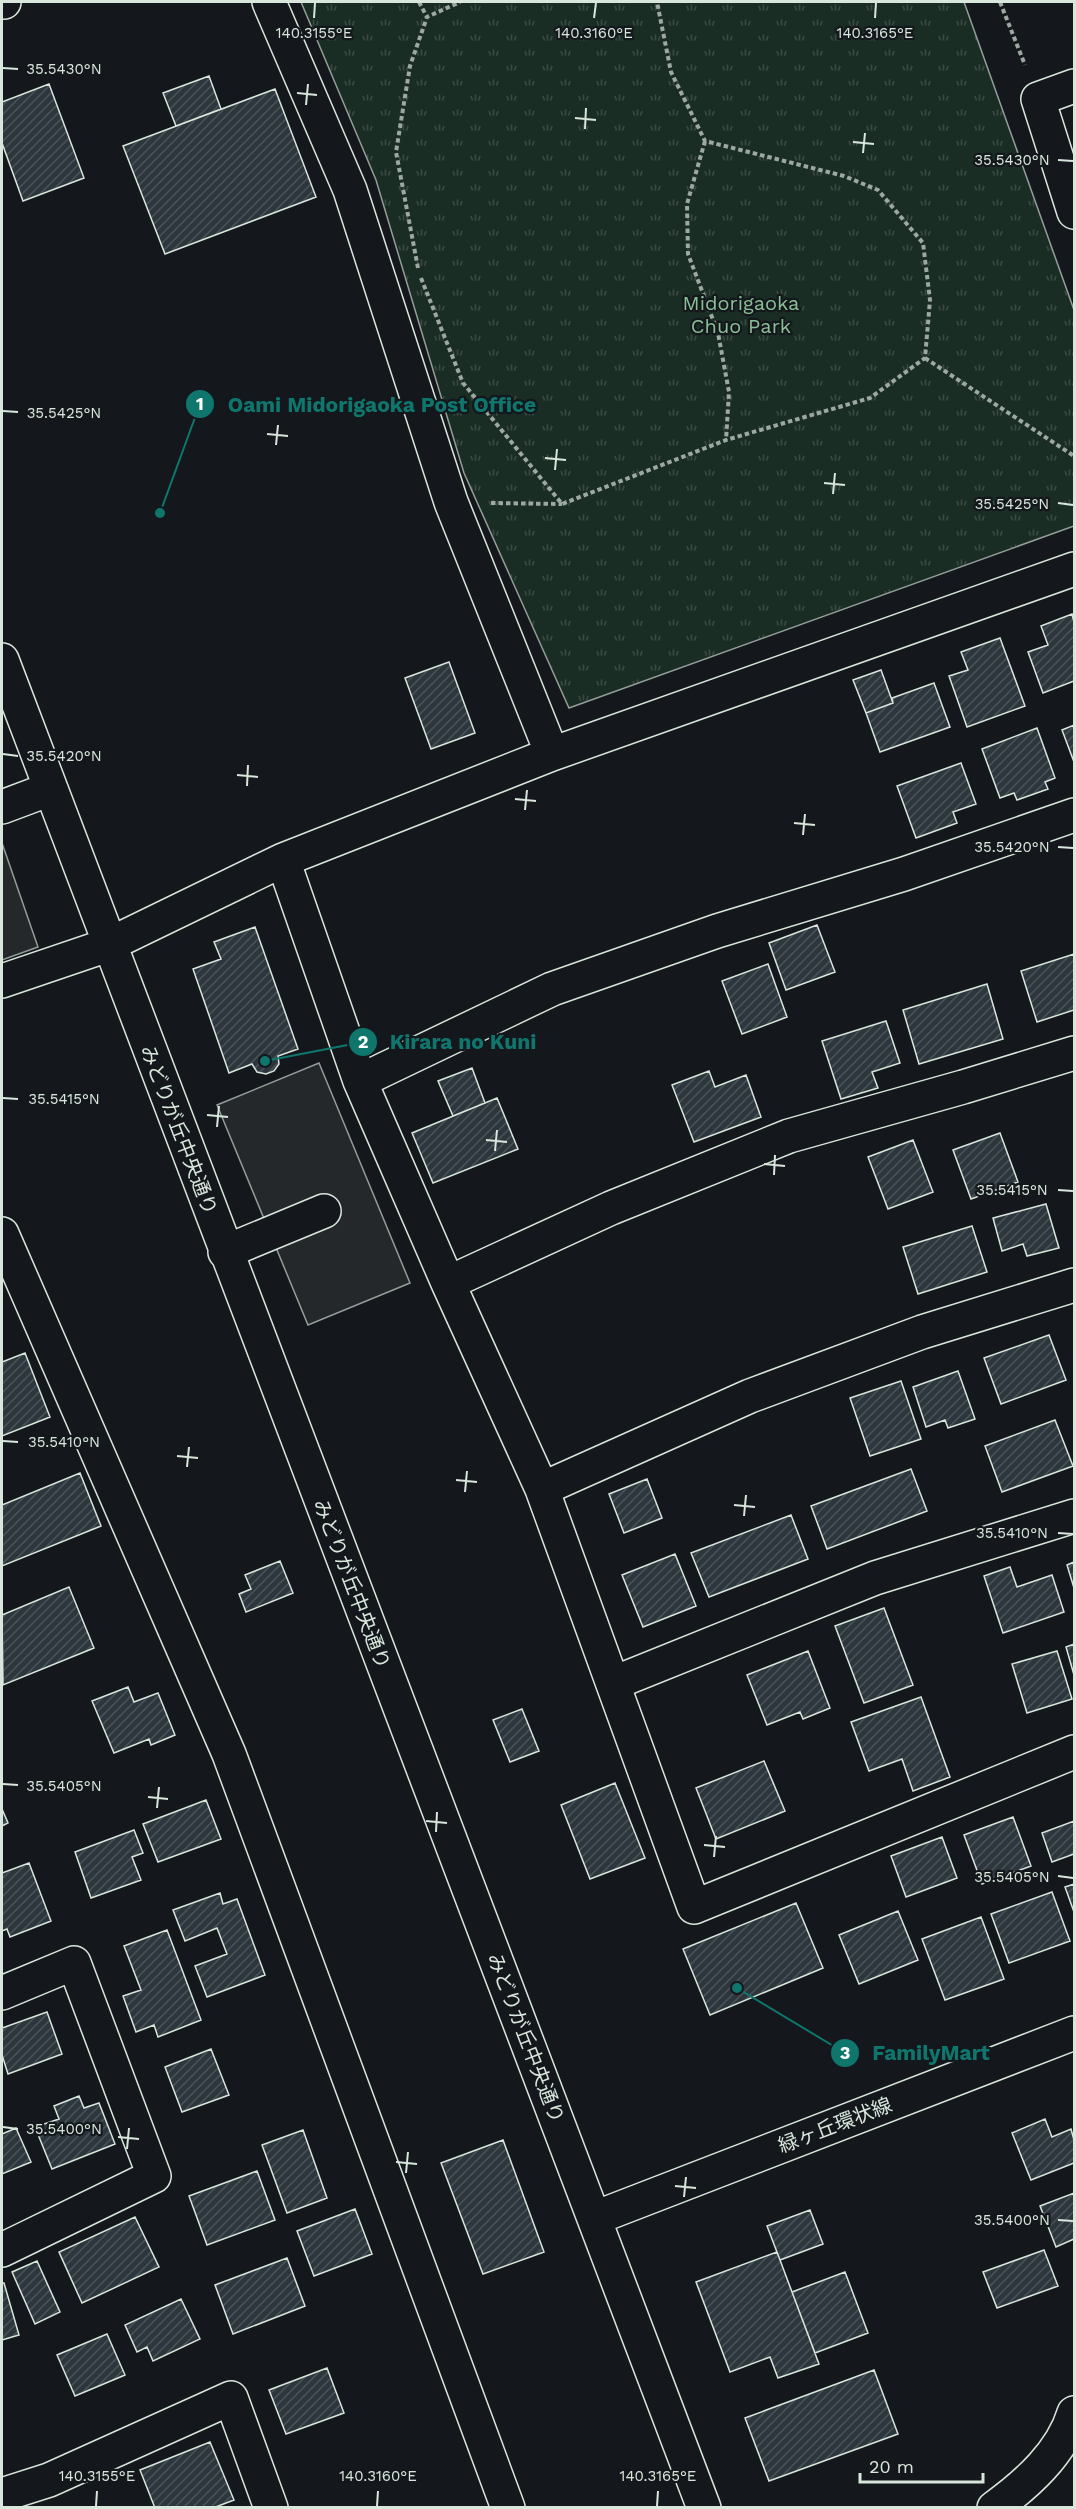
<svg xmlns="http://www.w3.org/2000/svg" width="1076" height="2509" font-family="'Work Sans','Noto Sans JP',sans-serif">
	<defs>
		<pattern id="grass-tufts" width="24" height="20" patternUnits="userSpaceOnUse" patternTransform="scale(1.5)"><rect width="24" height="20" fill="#1a2d24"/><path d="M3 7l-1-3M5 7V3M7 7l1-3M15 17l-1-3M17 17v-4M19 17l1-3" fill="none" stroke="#3b4b43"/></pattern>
		<pattern id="building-hatch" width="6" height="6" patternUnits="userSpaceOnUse" patternTransform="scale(1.5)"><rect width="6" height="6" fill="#2c363c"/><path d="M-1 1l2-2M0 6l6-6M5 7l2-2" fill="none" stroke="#4a5358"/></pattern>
	</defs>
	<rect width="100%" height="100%" fill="#14181c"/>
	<path fill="url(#grass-tufts)" stroke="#939e99" stroke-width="1.5" d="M 301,2 L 964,2 L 1074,310 L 1074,526 L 569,708 L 464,473 L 376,180 Z"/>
	<path fill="#24282b" stroke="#939e99" stroke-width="1.5" d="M 2,843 L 38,947 L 2,960 Z
		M 319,1063 L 410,1283 L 308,1325 L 217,1105 Z"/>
	<path fill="url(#building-hatch)" stroke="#d8e6dc" stroke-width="1.5" d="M 209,76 L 221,109 L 176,126 L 163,93 Z
		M 49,84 L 84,178 L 23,201 L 2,143 L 2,102 Z
		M 275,89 L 316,197 L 165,254 L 123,146 Z
		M 1072,614 L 1074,622 L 1074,681 L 1043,693 L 1028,652 L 1048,645 L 1041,626 Z
		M 1000,638 L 1025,706 L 967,727 L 949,676 L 968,670 L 961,652 Z
		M 449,662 L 475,733 L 431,749 L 405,678 Z
		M 881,670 L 893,703 L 866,713 L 853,680 Z
		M 934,683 L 950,727 L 880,752 L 866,713 L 893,703 L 892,698 Z
		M 1074,725 L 1074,762 L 1062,730 Z
		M 1037,728 L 1055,778 L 1045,782 L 1048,789 L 1017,800 L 1014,793 L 1000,798 L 982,749 Z
		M 961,763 L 976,804 L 953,812 L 957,823 L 916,838 L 897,786 Z
		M 817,925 L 835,972 L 786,990 L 769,943 Z
		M 255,927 L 298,1049 L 278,1056 L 279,1064 L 274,1071 L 266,1074 L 257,1072 L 252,1064 L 229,1073 L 193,969 L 221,959 L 214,942 Z
		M 1074,954 L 1074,1010 L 1037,1022 L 1021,971 Z
		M 768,964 L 787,1017 L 742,1034 L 722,981 Z
		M 987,984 L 1003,1039 L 919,1064 L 903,1010 Z
		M 886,1021 L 900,1063 L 872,1072 L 878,1088 L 841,1099 L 822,1041 Z
		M 472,1068 L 485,1103 L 453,1116 L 438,1081 Z
		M 709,1071 L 715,1087 L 746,1075 L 761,1117 L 694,1142 L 672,1085 Z
		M 497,1098 L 518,1149 L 433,1183 L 412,1133 Z
		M 1000,1133 L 1018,1182 L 971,1199 L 953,1150 Z
		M 913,1140 L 933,1192 L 888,1209 L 868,1157 Z
		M 1046,1204 L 1059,1248 L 1027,1256 L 1023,1244 L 1002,1251 L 993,1218 Z
		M 972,1226 L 987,1272 L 918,1294 L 903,1247 Z
		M 1049,1335 L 1066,1380 L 1001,1404 L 984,1358 Z
		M 25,1353 L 50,1417 L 2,1436 L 2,1362 Z
		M 958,1371 L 975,1419 L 948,1428 L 945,1420 L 926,1427 L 913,1387 Z
		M 901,1381 L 921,1439 L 870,1456 L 850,1398 Z
		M 1055,1420 L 1073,1466 L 1002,1492 L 985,1446 Z
		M 911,1469 L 927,1511 L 827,1549 L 811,1506 Z
		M 80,1473 L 101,1526 L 2,1566 L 2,1505 Z
		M 647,1479 L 662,1518 L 624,1533 L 609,1494 Z
		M 791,1515 L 808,1559 L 709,1597 L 691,1553 Z
		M 675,1554 L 696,1606 L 643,1627 L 622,1575 Z
		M 280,1561 L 293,1593 L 246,1612 L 239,1594 L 251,1589 L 245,1575 Z
		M 1074,1562 L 1074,1588 L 1067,1565 Z
		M 1010,1567 L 1017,1587 L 1052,1575 L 1064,1612 L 1003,1633 L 984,1576 Z
		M 69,1587 L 94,1648 L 3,1685 L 2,1615 Z
		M 884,1608 L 913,1685 L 864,1703 L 835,1626 Z
		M 1074,1644 L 1074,1675 L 1066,1647 Z
		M 808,1651 L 830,1708 L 803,1719 L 800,1712 L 767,1725 L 747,1675 Z
		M 1057,1651 L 1072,1699 L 1027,1713 L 1012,1664 Z
		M 128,1687 L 134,1702 L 158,1693 L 175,1735 L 151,1745 L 149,1739 L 114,1753 L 92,1701 Z
		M 921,1697 L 950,1777 L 913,1791 L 902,1759 L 869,1771 L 851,1722 Z
		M 522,1709 L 539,1751 L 510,1762 L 493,1720 Z
		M 764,1761 L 785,1811 L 716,1839 L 696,1788 Z
		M 615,1783 L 645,1858 L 590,1879 L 561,1805 Z
		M 206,1800 L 221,1839 L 158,1862 L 143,1824 Z
		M 2,1809 L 8,1823 L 2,1826 Z
		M 1013,1817 L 1031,1866 L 982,1884 L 964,1835 Z
		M 1074,1821 L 1074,1854 L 1052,1862 L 1042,1833 Z
		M 134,1830 L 143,1853 L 132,1857 L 141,1880 L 91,1898 L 75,1852 Z
		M 942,1837 L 957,1878 L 906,1897 L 891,1856 Z
		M 29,1863 L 51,1921 L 10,1937 L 7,1929 L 2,1931 L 2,1873 Z
		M 1074,1884 L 1074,1912 L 1065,1887 Z
		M 1052,1892 L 1070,1941 L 1009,1963 L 991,1914 Z
		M 220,1893 L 223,1904 L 237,1899 L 265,1975 L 207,1997 L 195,1966 L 227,1954 L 217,1928 L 185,1941 L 173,1910 Z
		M 796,1903 L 823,1968 L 710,2015 L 683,1949 Z
		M 898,1911 L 918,1960 L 859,1984 L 839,1935 Z
		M 981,1917 L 1004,1979 L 945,2000 L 922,1939 Z
		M 167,1930 L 201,2020 L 158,2037 L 154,2025 L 136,2032 L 123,1996 L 141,1990 L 124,1946 Z
		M 47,2012 L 62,2054 L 8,2074 L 2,2055 L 2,2028 Z
		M 211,2049 L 229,2095 L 182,2112 L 165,2067 Z
		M 79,2096 L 84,2108 L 99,2103 L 115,2144 L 52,2169 L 35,2127 L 59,2119 L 54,2106 Z
		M 1045,2119 L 1052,2137 L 1071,2129 L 1074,2140 L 1074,2163 L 1031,2180 L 1012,2133 Z
		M 16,2128 L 31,2162 L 2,2174 L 2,2134 Z
		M 303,2130 L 327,2198 L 287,2213 L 262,2145 Z
		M 503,2140 L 544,2252 L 483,2274 L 441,2163 Z
		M 257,2171 L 275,2220 L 207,2245 L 189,2196 Z
		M 1074,2193 L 1074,2239 L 1056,2247 L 1040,2206 Z
		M 355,2209 L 372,2254 L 314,2276 L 297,2231 Z
		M 810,2210 L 823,2244 L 780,2260 L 767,2226 Z
		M 135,2217 L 159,2267 L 82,2303 L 59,2252 Z
		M 1044,2250 L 1058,2286 L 997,2308 L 983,2272 Z
		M 777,2252 L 819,2364 L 778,2378 L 770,2357 L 730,2372 L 696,2282 Z
		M 287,2258 L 305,2306 L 233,2334 L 215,2285 Z
		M 37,2261 L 60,2312 L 35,2324 L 12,2272 Z
		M 845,2272 L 868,2333 L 815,2353 L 792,2292 Z
		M 2,2283 L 4,2283 L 19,2335 L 2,2340 Z
		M 181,2299 L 200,2339 L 153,2361 L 147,2347 L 137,2352 L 125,2325 Z
		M 107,2334 L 125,2375 L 75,2396 L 57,2355 Z
		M 327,2368 L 344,2413 L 286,2434 L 269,2390 Z
		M 874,2370 L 898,2434 L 769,2481 L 745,2418 Z
		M 210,2442 L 234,2500 L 213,2508 L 155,2508 L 140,2470 Z"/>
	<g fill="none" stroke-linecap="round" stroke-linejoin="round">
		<g stroke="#d8e6dc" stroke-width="36">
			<path id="minor" d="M 2,2 L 4,2
				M 269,2 L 350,190 L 451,502 L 552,754
				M 1074,86 L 1038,99 L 1074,212
				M 2,660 L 704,2508
				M 2,807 L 50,789
				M 283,860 L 360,1081 L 448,1283 L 542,1489 L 694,1907 L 1074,1752
				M 2,981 L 108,945 L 283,860 L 552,754 L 1074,569
				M 360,1081 L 552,989 L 717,931 L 904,874 L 1074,815
				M 2,1234 L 229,1754 L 508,2508
				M 225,1252 L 324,1211
				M 448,1283 L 611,1208 L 789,1136 L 963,1087 L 1074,1053
				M 542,1489 L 750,1396 L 922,1332 L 1074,1285
				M 614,1683 L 875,1578 L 1074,1516
				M 2,1993 L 74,1963 L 154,2176 L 2,2250
				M 595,2218 L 1074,2033
				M 2,2495 L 49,2480 L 231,2398 L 271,2508
				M 994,2508 C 1027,2484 1062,2453 1074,2413"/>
		</g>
		<path stroke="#9da8a2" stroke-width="4" stroke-dasharray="4.5 3" stroke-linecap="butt" d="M 419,2 L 427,17
			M 1000,2 L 1025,65
			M 705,141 L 687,204 L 688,254 L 718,333 L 729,392 L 726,440
			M 418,268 L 396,152 L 410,66 L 427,17 L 460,2
			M 421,278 L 463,383 L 562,504 L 726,440 L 870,398 L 925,358 L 930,300 L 923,243 L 878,190 L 844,176 L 705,141 L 671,72 L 657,2
			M 925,358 L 1074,456
			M 491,503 L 562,504"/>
		<use href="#minor" stroke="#14181c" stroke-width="33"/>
	</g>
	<path fill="none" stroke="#d8e6dc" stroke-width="2" d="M 314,18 L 315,3M 594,18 L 596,3M 875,18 L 876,3M 3,68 L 18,69M 297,93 L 317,95M 306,105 L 308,84M 575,118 L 596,120M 585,129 L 586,108M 853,142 L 874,144M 863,153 L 865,133M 1058,160 L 1073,161M 3,411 L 18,412M 267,434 L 288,436M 276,445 L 278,425M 545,458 L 566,460M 555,470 L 557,449M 824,483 L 845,485M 833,494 L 835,473M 1058,503 L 1073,505M 3,754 L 18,756M 237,775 L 258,777M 247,786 L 248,765M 515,799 L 536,801M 525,810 L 527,790M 794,823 L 815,825M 803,835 L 805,814M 1058,847 L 1073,848M 3,1098 L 18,1099M 207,1115 L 228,1117M 217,1127 L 219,1106M 486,1140 L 507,1142M 495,1151 L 497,1130M 764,1164 L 785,1166M 774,1175 L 775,1155M 1058,1190 L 1073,1191M 3,1441 L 18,1442M 177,1456 L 198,1458M 187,1467 L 189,1447M 456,1480 L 477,1482M 465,1492 L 467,1471M 734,1505 L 755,1507M 744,1516 L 746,1495M 1058,1533 L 1073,1534M 3,1784 L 18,1785M 148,1797 L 168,1799M 157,1808 L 159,1787M 426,1821 L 447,1823M 436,1832 L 437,1812M 704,1845 L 725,1847M 714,1857 L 716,1836M 1058,1876 L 1073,1878M 3,2127 L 18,2129M 118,2137 L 139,2139M 127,2149 L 129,2128M 396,2162 L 417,2164M 406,2173 L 408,2152M 675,2186 L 696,2188M 684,2197 L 686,2177M 1058,2220 L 1073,2221M 96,2506 L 97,2491M 377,2506 L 378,2491M 657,2506 L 658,2491"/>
	<g text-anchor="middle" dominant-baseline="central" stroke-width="4.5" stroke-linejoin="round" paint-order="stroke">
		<g font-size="20" fill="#8ac095" stroke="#14181c">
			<text x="741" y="303">Midorigaoka<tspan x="741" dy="23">Chuo Park</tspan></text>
		</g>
		<g font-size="20" fill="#d8e6dc" stroke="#14181c">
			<text transform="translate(179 1130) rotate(69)">みどりが丘中央通り</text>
			<text transform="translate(352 1584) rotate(69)">みどりが丘中央通り</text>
			<text transform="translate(526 2038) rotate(69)">みどりが丘中央通り</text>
			<text transform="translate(835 2125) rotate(-21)">緑ヶ丘環状線</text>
		</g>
	</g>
	<g font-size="15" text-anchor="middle" fill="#d8e6dc" stroke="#14181c" stroke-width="4.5" stroke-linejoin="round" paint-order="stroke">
		<text x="314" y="38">140.3155°E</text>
		<text x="594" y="38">140.3160°E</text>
		<text x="875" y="38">140.3165°E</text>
		<text x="64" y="74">35.5430°N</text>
		<text x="1012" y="165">35.5430°N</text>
		<text x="64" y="418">35.5425°N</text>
		<text x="1012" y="509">35.5425°N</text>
		<text x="64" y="761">35.5420°N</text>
		<text x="1012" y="852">35.5420°N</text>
		<text x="64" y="1104">35.5415°N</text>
		<text x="1012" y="1195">35.5415°N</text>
		<text x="64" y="1447">35.5410°N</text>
		<text x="1012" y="1538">35.5410°N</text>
		<text x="64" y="1791">35.5405°N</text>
		<text x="1012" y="1882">35.5405°N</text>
		<text x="64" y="2134">35.5400°N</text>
		<text x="1012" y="2225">35.5400°N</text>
		<text x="97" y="2481">140.3155°E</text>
		<text x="378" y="2481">140.3160°E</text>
		<text x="658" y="2481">140.3165°E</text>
	</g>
	<path fill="none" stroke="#0f766e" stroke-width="2" d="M160 513L200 404M265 1061L363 1042M737 1988L845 2053"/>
	<g fill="#0f766e" stroke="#14181c" stroke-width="2">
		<circle cx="160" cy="513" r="6"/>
		<circle cx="265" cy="1061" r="6"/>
		<circle cx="737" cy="1988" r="6"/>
		<circle cx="200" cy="404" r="15"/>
		<circle cx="363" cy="1042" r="15"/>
		<circle cx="845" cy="2053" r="15"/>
	</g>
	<g font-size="18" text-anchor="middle" font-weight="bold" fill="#fff">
		<text x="200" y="410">1</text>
		<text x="363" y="1048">2</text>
		<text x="845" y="2059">3</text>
	</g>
	<g font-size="21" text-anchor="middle" font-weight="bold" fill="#0f766e" stroke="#14181c" stroke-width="4.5" stroke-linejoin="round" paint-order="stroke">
		<text x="382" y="412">Oami Midorigaoka Post Office</text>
		<text x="463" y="1049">Kirara no Kuni</text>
		<text x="931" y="2060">FamilyMart</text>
	</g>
	<rect width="1076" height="2509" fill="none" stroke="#d8e6dc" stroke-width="6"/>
	<path d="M860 2473v9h123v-9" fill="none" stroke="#d8e6dc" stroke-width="3"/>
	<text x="869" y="2473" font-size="18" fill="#d8e6dc" stroke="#14181c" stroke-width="4.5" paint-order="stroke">20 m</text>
</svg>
